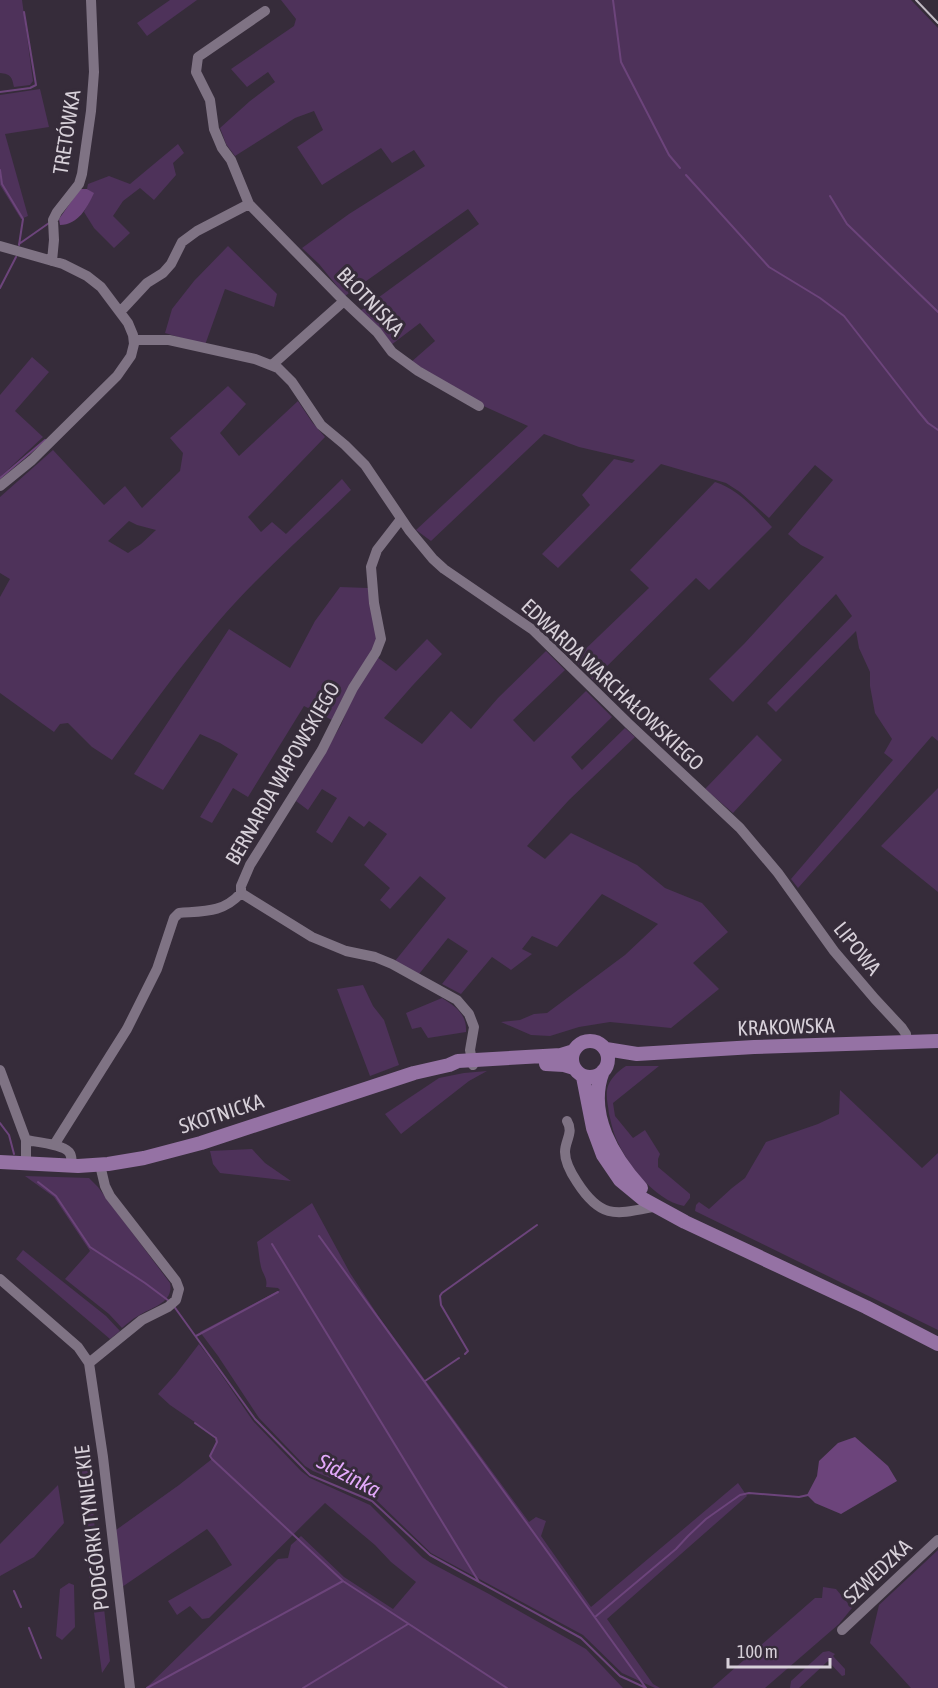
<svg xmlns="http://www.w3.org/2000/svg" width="938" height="1688" font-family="'Asap Condensed',sans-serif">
	<rect width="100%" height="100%" fill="#362c3a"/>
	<path fill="#4e325a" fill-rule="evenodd" d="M 0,0 L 22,0 L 33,81 L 30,85 L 14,87 C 12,77 11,74 0,73 Z
		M 170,0 L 197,0 L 147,36 L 137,23 Z
		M 281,0 L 911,0 L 938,28 L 938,741 L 932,736 L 860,819 L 798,888 L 791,879 L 893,760 L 884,753 L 892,739 L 875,713 L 870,686 L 870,672 L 859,648 L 856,631 L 776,712 L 767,703 L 852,616 L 836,594 L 733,702 L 709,679 L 744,644 L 824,557 L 801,545 L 788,534 L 833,480 L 815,465 L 769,518 L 740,492 L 726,483 L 661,464 L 558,568 L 542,554 L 590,505 L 582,495 L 614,459 L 632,463 L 635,460 L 579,447 L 544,434 L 431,541 L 416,530 L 528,426 L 479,404 L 410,363 L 435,341 L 420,323 L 391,345 L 360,311 L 479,224 L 468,209 L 345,296 L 319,264 L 302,248 L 349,214 L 425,166 L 414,150 L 392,163 L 381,148 L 322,185 L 297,147 L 323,130 L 314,111 L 295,118 L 235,156 L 226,144 L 220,128 L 250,101 L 275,82 L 268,72 L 247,87 L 231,69 L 294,26 L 296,19 Z
		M 40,89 L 49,127 L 5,134 L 28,216 L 21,219 L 0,185 L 0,95 Z
		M 178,144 L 184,153 L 173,163 L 176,175 L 154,200 L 140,188 L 123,201 L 113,216 L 130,233 L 114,248 L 94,228 L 84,212 L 93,193 L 87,189 L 88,184 L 109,176 L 130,184 Z
		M 228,246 L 277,294 L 274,307 L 225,289 L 205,345 L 165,333 L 172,309 L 194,281 Z
		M 32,357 L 49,372 L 15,411 L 43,437 L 0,477 L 0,395 Z
		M 228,386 L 246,404 L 220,433 L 239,456 L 298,401 L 312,422 L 325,437 L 248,517 L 261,532 L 272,522 L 286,534 L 342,479 L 351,490 C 307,533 258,575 218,622 C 180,666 146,714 112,760 L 92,747 L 68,723 L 60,724 L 54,732 L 0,693 L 0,597 L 10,579 L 0,573 L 0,497 L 53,450 L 104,505 L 125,486 L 142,508 L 180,471 L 183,453 L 170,438 ZM 129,521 L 137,525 L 156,530 L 141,544 L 128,553 L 108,541 Z
		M 715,482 C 738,489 756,510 772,527 L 709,590 L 696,578 L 593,680 L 574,660 L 649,588 L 630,570 Z
		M 340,587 L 368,588 L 378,640 L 336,722 L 304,706 L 248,797 L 233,788 L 212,823 L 200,817 L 238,754 L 220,743 L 200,734 L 163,790 L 134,774 L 229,629 L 290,668 L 315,621 Z
		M 427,639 L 442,654 L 413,685 L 384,718 L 422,744 L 451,711 L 471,729 L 498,698 L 546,651 L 565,670 L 513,720 L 534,742 L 586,691 L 612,717 L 571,757 L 582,770 L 625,728 L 635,737 L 569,800 L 527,846 L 545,859 L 571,833 L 637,865 L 665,888 L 702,903 L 728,932 L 693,963 L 719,989 L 671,1028 L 610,1022 L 579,1027 L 550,1036 L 531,1035 L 501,1022 L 520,1020 L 534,1014 L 547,1013 L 625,955 L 658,924 L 602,894 L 557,947 L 532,936 L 522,949 L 532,954 L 511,970 L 492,957 L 461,994 L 442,984 L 468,951 L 448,938 L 419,974 L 395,961 L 446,898 L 420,876 L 390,909 L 380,900 L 390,888 L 364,865 L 387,834 L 369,821 L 364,827 L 349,816 L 332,843 L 316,832 L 337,798 L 322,789 L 308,810 L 296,801 L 341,725 L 355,690 L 377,657 L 396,671 Z
		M 757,735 L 782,760 L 733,813 L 705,789 Z
		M 938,788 L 938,892 L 881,846 Z
		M 363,985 L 373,1006 L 384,1020 L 399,1065 L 370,1076 L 337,989 Z
		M 442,998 C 456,1007 467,1014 466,1032 L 428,1038 L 421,1027 L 412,1029 L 406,1013 Z
		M 626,1066 L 659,1066 L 613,1103 L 615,1116 L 633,1138 L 645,1130 L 660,1154 L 658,1159 L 658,1167 L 690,1194 L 690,1198 L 684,1206 C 654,1200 626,1163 615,1136 C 612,1129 611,1121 609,1114 C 608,1104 605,1095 608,1086 C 611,1078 619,1070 626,1066 Z
		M 487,1071 L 469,1081 L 401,1134 L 385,1114 L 439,1078 L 464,1073 Z
		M 840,1090 L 922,1168 L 938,1153 L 938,1330 L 695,1211 L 696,1205 L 699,1202 L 709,1209 L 732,1188 L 745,1178 L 766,1142 L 818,1124 L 839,1114 Z
		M 252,1149 L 265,1163 L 291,1181 L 220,1173 L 213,1164 L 210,1151 Z
		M 25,1176 L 89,1178 L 98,1187 L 170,1283 C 174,1303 152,1307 138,1316 C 132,1319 127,1324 122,1328 L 109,1314 L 65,1279 L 90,1251 L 54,1197 Z
		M 312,1203 L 350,1273 L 379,1317 L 529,1522 L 536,1517 L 546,1521 L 541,1536 L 591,1607 L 738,1483 L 747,1496 L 607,1619 L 653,1684 L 660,1688 L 655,1688 L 622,1673 L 583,1635 L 431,1553 L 371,1495 L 313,1471 L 305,1466 L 259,1418 L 218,1356 L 200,1332 L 280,1290 L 278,1288 L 266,1287 C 268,1278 263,1275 261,1267 C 259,1259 259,1251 257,1242 Z
		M 23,1250 L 106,1316 L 120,1331 L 110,1339 L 16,1259 Z
		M 199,1344 L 212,1361 L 253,1421 L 301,1471 L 310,1478 L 370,1505 L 422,1557 L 431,1563 L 489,1594 L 586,1649 L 623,1688 L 146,1688 L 278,1559 L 288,1558 L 291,1545 L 301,1536 L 344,1577 L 393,1609 L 416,1582 L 391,1562 L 375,1545 L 325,1503 L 209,1618 L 202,1619 L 190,1606 L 177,1615 L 168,1601 L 232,1565 L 215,1539 L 207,1529 L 122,1587 L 116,1530 L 179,1485 L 212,1459 L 210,1456 L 216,1442 L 215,1436 L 170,1405 L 158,1394 L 176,1374 Z
		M 86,1450 L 110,1661 L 102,1673 L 74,1461 Z
		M 58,1485 L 64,1523 L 34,1557 L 0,1576 L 0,1544 Z
		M 938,1550 L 938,1688 L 911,1688 L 870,1643 L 879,1605 Z
		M 69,1583 L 74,1585 L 75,1627 L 62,1640 L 56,1636 L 60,1589 Z
		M 823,1587 L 836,1589 L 852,1608 L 839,1624 L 765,1688 L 712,1688 L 815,1598 L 822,1598 Z
		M 829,1651 L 835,1654 L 833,1656 L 845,1669 L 845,1675 L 842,1676 L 828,1661 L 799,1688 L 790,1688 L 791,1681 L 823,1652 Z"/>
	<path fill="#6c447b" d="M 80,189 L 87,189 L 94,193 C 87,208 78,225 60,225 L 59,219 Z
		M 855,1437 L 888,1466 L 897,1481 L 841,1514 L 815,1503 L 807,1495 L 817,1476 L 819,1461 L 838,1443 Z"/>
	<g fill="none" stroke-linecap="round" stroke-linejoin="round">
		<path stroke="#6c447b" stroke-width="2" d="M 613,0 L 621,62 L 669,155 L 680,168
			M 0,92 L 30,88 L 36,85 L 24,12
			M 0,170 L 2,184 L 23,219 L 19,245
			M 686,175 L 769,267 L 820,298 L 844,316 L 918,411 L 928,423 L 938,430
			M 830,196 L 847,224 L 938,312
			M 19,244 L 49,223
			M 0,288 L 16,257
			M 0,478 L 45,440
			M 0,1123 L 9,1135 L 14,1154
			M 38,1182 L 56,1196 L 90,1247 L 145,1283 L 169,1301
			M 319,1236 L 646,1688
			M 272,1244 L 479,1582
			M 173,1305 L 255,1419 L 310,1475 L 372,1501 L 430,1555 L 581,1638 L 620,1676 L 646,1688
			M 196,1336 L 278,1292
			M 465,1354 L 468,1351 L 441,1305 L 440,1296 L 442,1293 L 537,1225
			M 425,1381 L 459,1358
			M 195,1423 L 216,1438 L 217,1442 L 210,1456 L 212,1459 L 343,1581
			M 14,1591 L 21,1607
			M 595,1617 L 676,1549 L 688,1536 L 706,1519 L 740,1495 L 749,1493 L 799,1497 L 808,1495
			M 29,1628 L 41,1658
			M 147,1688 L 343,1581 L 507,1688
			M 303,1688 L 408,1624"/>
		<path stroke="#7f7384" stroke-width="10" d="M 265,11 L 198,57 L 196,72 L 210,100 L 214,129 L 222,148 L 231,160 L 249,204 L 344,301 L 377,332 L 392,352 L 418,371 L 479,406
			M 0,246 L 63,264 L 87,276 L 101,287 L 128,323 L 133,335 L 134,344 L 131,356 L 117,376 L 32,460 L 0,486
			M 52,261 L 54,240 L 53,220 L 57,212 L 79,184 L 82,174 L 91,111 L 94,72 L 91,0
			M 120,312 L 147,283 L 163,273 L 171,264 L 182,242 L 197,231 L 249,204
			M 134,340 L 169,340 L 255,359 L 278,368 L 292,382 L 321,425 L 345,445 L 365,465 L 409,530 L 433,559 L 444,569 L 533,630 L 629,724 L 740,828 L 778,873 L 834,951 L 875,999 L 902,1028 L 906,1034 L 907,1042
			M 272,365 L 344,301
			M 401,519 L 377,550 L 371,567 L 374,603 L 381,639 L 376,652 L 353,688 L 322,750 L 250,865 L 241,886 L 241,893 L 312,937 L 346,951 L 375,957 L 392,964 L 457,1000 L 469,1014 L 474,1027 L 470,1050 L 473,1065
			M 0,1070 L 26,1140 L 26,1164
			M 567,1121 C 574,1133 565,1140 565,1152 C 565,1163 571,1173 577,1182 C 602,1221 617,1214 658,1206
			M 26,1140 C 36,1142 62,1144 69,1152 C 72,1156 72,1161 71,1166
			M 54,1145 L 127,1029 L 157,969 L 174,918 L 179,913 C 204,911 223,913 241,893
			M 0,1279 L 78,1347 L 89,1363 L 103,1457 L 130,1688
			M 89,1363 L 142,1320 L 168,1307 L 176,1300 L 179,1289 L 176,1281 L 110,1196 L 105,1186 L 100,1165
			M 842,1630 L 938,1540"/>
		<path stroke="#9572a4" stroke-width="14" d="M572 1059a18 18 0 1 1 36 0a18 18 0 1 1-36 0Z
			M 606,1049 L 637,1054 L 754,1047 L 938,1041
			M 546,1064 L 564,1065 L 574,1068
			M 603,1071 C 586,1114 614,1158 641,1188
			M 583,1077 L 593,1128 L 603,1155 L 620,1180 L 643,1199 L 685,1222 L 866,1307 L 938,1344
			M 0,1162 L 78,1166 L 108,1164 L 144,1158 L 201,1143 L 414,1073 L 449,1065 L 458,1061 L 561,1055 L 574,1051"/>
		<path stroke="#c1bac3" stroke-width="2" d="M 916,0 L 938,23"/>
	</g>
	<g text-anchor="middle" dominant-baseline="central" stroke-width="6" stroke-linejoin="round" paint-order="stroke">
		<g font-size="21" fill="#d7d0d9" stroke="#362c3a">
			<text transform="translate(66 132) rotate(-81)">TRETÓWKA</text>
			<text transform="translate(371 301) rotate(46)">BŁOTNISKA</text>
			<text transform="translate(613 684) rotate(43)">EDWARDA WARCHAŁOWSKIEGO</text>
			<text transform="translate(282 773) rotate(-60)">BERNARDA WAPOWSKIEGO</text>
			<text transform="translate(858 948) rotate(51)">LIPOWA</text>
			<text transform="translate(786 1026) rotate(-2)">KRAKOWSKA</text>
			<text transform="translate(221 1113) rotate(-18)">SKOTNICKA</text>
			<text transform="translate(91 1528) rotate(-97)">PODGÓRKI TYNIECKIE</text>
			<text transform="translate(877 1571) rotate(-43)">SZWEDZKA</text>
		</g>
		<g font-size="22" font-style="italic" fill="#e3a9fb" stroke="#362c3a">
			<text transform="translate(349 1475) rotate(28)">Sidzinka</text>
		</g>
	</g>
	<path d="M728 1658v9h102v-9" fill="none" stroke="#d7d0d9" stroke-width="3"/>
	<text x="737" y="1658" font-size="18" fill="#d7d0d9" stroke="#362c3a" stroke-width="4.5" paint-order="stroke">100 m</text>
</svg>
